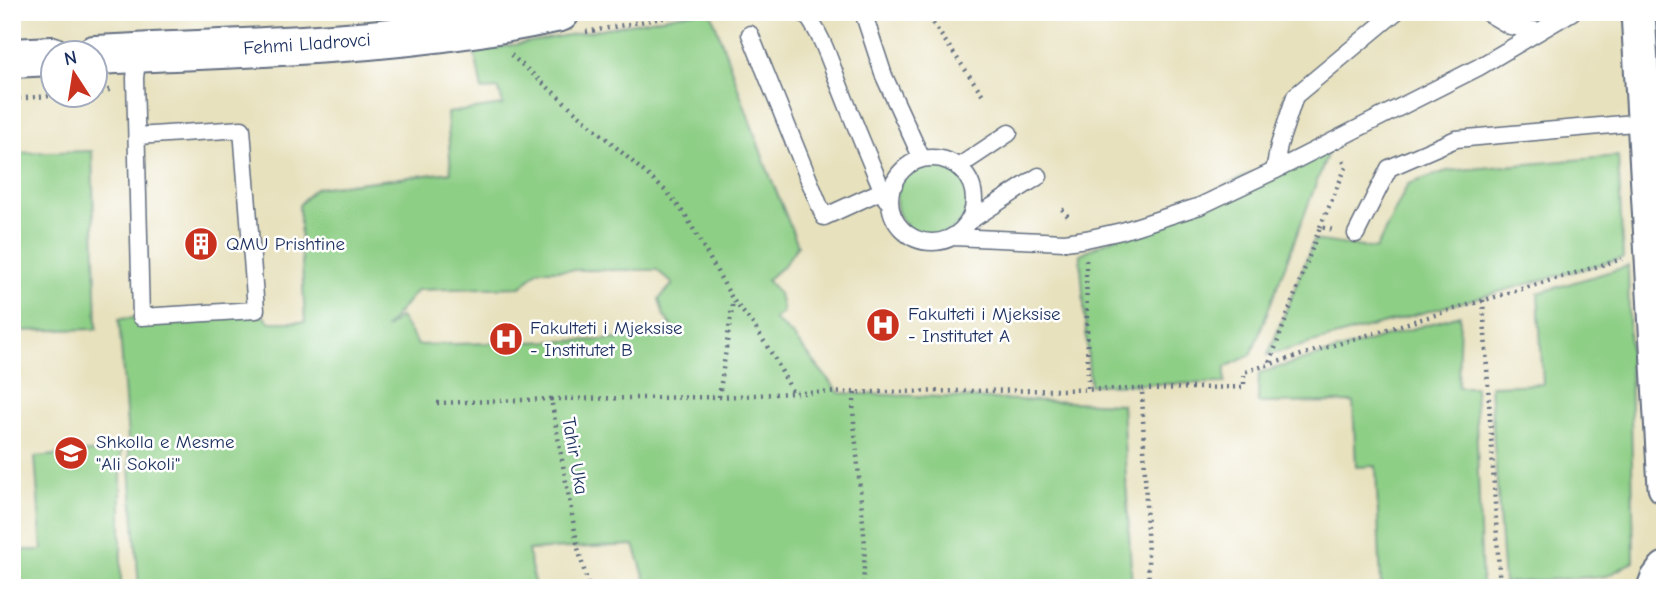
<svg xmlns="http://www.w3.org/2000/svg" width="1677" height="600" font-family="'Comic Neue',sans-serif">
	<rect width="100%" height="100%" fill="#fff"/>
	<filter id="ink" filterUnits="userSpaceOnUse"><feTurbulence type="fractalNoise" baseFrequency=".0143" numOctaves="2"/><feDisplacementMap in="SourceGraphic" scale="14" xChannelSelector="R" yChannelSelector="G"/><feConvolveMatrix kernelMatrix="1 2 1 2 8 2 1 2 1" color-interpolation-filters="sRGB"/></filter>
	<filter id="wash" filterUnits="userSpaceOnUse"><feTurbulence type="fractalNoise" baseFrequency=".00686" numOctaves="4" result="noise"/><feDisplacementMap in="SourceGraphic" scale="28" xChannelSelector="R" yChannelSelector="G"/><feGaussianBlur stdDeviation="1.57" result="paint"/><feColorMatrix in="noise" values="0 0 0 0 0 0 0 0 0 0 0 0 0 0 0 0 0 1.4 0 .05"/><feComposite in="paint" operator="in"/></filter>
	<g filter="url(#wash)">
		<rect width="100%" height="100%" fill="#e7e1bd"/>
		<path fill="#8ecf86" stroke="#547f72" stroke-width="2" fill-rule="evenodd" d="M 695,12 L 711,12 L 766,166 L 798,245 L 784,265 L 767,280 L 779,294 L 783,312 L 774,319 L 793,336 L 839,393 L 1122,404 L 1132,588 L 609,588 L 647,585 L 634,545 L 528,550 L 535,588 L 139,588 L 119,319 L 256,310 L 270,322 L 305,322 L 299,205 L 315,188 L 451,172 L 447,113 L 503,105 L 499,89 L 482,90 L 474,50 L 502,47 ZM 538,270 L 657,270 L 673,284 L 659,299 L 664,316 L 679,336 L 600,340 L 418,345 L 400,317 L 385,329 L 417,290 L 521,287 Z
			M 1335,134 L 1251,355 L 1225,367 L 1225,383 L 1090,385 L 1080,254 Z
			M 92,151 L 97,329 L 13,331 L 12,153 Z
			M 1618,156 L 1623,258 L 1268,355 L 1314,240 L 1376,249 L 1408,184 L 1447,171 Z
			M896 200a36 36 0 1 1 72 0a36 36 0 1 1-72 0Z
			M 1628,266 L 1634,561 L 1607,576 L 1504,583 L 1490,386 L 1543,384 L 1538,293 Z
			M 1460,315 L 1458,387 L 1475,387 L 1482,586 L 1381,587 L 1376,466 L 1356,467 L 1353,402 L 1258,403 L 1259,373 Z
			M 121,449 L 121,588 L 12,588 L 12,550 L 42,550 L 35,457 Z"/>
	</g>
	<g filter="url(#ink)">
		<g fill="none" stroke-linecap="round" stroke-linejoin="round">
			<g stroke="#626d7f" stroke-width="19">
				<path id="service" d="M 804,12 C 823,35 831,65 842,92 C 856,128 871,163 886,199
					M 863,12 L 884,76 L 922,159
					M 1486,12 L 1510,26 L 1539,31
					M 750,34 L 824,217 L 894,185
					M 137,136 L 242,129 L 256,310 L 141,317 L 135,78 L 138,52
					M890 200a42 42 0 1 1 84 0a42 42 0 1 1-84 0Z
					M 958,167 L 1009,133
					M 1274,171 L 1279,145 L 1295,96 L 1396,12
					M 968,222 L 1039,176
					M 1356,234 L 1389,168 L 1456,139 L 1645,122
					M 953,237 L 1065,242 L 1086,239 L 1122,231 L 1200,206 L 1274,171 L 1479,67 L 1572,12"/>
			</g>
			<g stroke="#626d7f" stroke-width="37">
				<path id="minor" d="M 1638,12 L 1665,487
					M 1654,588 L 1657,580 L 1665,569"/>
			</g>
			<g stroke="#626d7f" stroke-width="42">
				<path id="secondary" d="M 94,55 C 121,54 148,52 174,51 C 304,46 433,40 560,12
					M 12,58 L 52,56"/>
			</g>
			<path stroke="#626d7f" stroke-width="4.5" stroke-dasharray="2 5" stroke-linecap="butt" d="M 925,12 L 985,98
				M 586,32 L 695,12
				M 511,55 L 668,193 L 686,216 L 733,300 L 753,324 L 775,359 L 793,393
				M 94,93 L 104,92 L 113,88
				M 12,99 L 75,94
				M 1062,209 L 1070,219
				M 1320,227 L 1346,167 L 1343,160
				M 1086,260 L 1088,389
				M 1483,300 L 1500,588
				M 1270,362 L 1320,227 L 1335,230
				M 1142,389 L 1244,387 L 1244,372 L 1622,259
				M 855,393 L 853,410 L 865,545 L 863,588
				M 719,397 L 733,301
				M 551,399 L 719,397 L 793,393 L 1142,389 L 1149,588
				M 437,403 L 551,399 L 578,548 L 589,588"/>
			<use href="#service" stroke="#fff" stroke-width="16"/>
			<use href="#minor" stroke="#fff" stroke-width="33"/>
			<use href="#secondary" stroke="#fff" stroke-width="38"/>
		</g>
	</g>
	<defs>
		<g id="building-disc" transform="scale(1.75)"><circle r="9.5" fill="#c8321e" stroke="#fff"/><path d="M-4-6H4V6H1V3H-1V6H-4ZM-2.5-4.3h1.7v1.8h-1.7ZM.8-4.3h1.7v1.8H.8ZM-2.5-1h1.7V.8h-1.7ZM.8-1h1.7V.8H.8Z" fill="#fff"/></g>
		<g id="hospital-disc" transform="scale(1.75)"><circle r="9.5" fill="#c8321e" stroke="#fff"/><path d="M-5-5h3v3.5h4V-5h3V5h-3V1.5h-4V5h-3Z" fill="#fff"/></g>
		<g id="school-disc" transform="scale(1.75)"><circle r="9.5" fill="#c8321e" stroke="#fff"/><path d="M0-5L7-2L0 1L-7-2ZM-4 1L0 2.5L4 1V4Q0 6-4 4Z" fill="#fff"/></g>
	</defs>
	<g fill-rule="evenodd">
		<use href="#building-disc" x="201" y="244"/>
		<use href="#hospital-disc" x="883" y="325"/>
		<use href="#hospital-disc" x="506" y="339"/>
		<use href="#school-disc" x="71" y="453"/>
	</g>
	<g text-anchor="middle" dominant-baseline="central" stroke-width="5" stroke-linejoin="round" paint-order="stroke">
		<g font-size="19" fill="#1b2f5e" stroke="#fff">
			<text transform="translate(307 44) rotate(-4)">Fehmi Lladrovci</text>
			<text transform="translate(575 456) rotate(80)">Tahir Uka</text>
		</g>
		<g font-size="19" fill="#1b2f5e" stroke="#fff" text-anchor="start">
			<text x="226" y="244">QMU Prishtine</text>
			<text x="908" y="314">Fakulteti i Mjeksise<tspan x="908" dy="22">- Institutet A</tspan></text>
			<text x="530" y="328">Fakulteti i Mjeksise<tspan x="530" dy="22">- Institutet B</tspan></text>
			<text x="96" y="442">Shkolla e Mesme<tspan x="96" dy="22">"Ali Sokoli"</tspan></text>
		</g>
	</g>
	<rect width="1677" height="600" fill="none" stroke="#fff" stroke-width="42"/>
	<g transform="translate(74 74) rotate(348)"><circle r="33" fill="#ffffff" stroke="#a4acbf" stroke-width="2"/>
	<path d="M0-5L12 26L0 18L-12 26Z" fill="#c8321e"/>
	<text y="-10" font-size="19" font-weight="bold" text-anchor="middle" fill="#1b2f5e">N</text>
	</g>
</svg>
